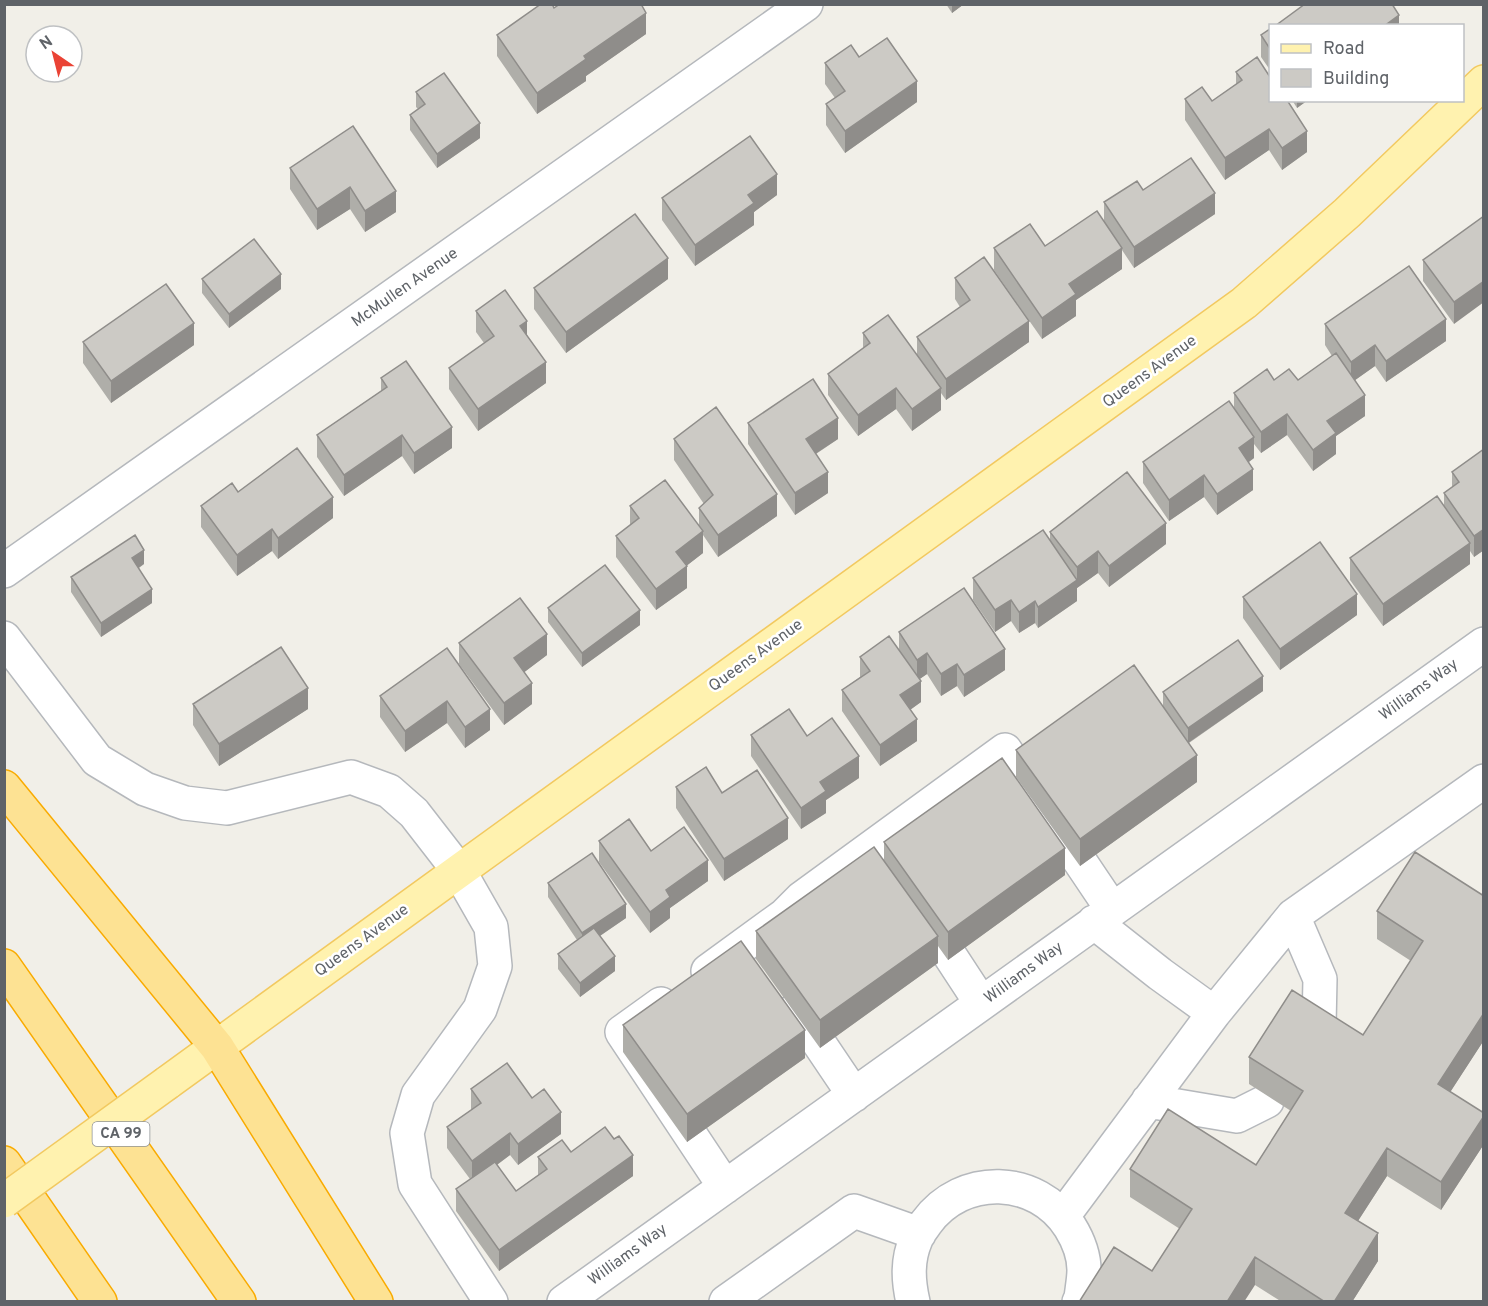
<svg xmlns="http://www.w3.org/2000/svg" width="1488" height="1306" font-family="Overpass,sans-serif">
	<rect width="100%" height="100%" fill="#f1efe8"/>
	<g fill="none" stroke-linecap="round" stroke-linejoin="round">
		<g stroke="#b5b8bc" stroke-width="36">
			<path id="minor" d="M 4,571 L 806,4
				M 4,638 L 97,760 L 145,789 L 185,803 L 227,808 L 351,777 L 389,791 L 414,813 L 459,871 L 491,927 L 495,966 L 480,1009 L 418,1095 L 407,1133 L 415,1184 L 491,1302
				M 1293,916 L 1320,979 L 1319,1025
				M 926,919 L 981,1003
				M 1094,922 L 1160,974 L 1214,1013 L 1293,916 L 1484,781
				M 708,971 L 785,915 L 802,898 L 1005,750 L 1112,909
				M 661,1004 L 622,1032 L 725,1187
				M 796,1009 L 854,1095
				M 1148,1101 L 1237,1116 L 1267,1101
				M 1063,1216 L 1214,1013
				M 564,1302 L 1484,644
				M 726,1302 L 854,1211 L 919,1234
				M 913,1302 C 908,1280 907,1260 916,1239 C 918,1233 923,1228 926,1223 C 962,1173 1037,1175 1070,1227 C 1078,1240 1084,1255 1084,1270 C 1084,1279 1082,1289 1081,1298 L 1079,1302"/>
		</g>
		<g stroke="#f2c960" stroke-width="36">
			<path id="major" d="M 167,1083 L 459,871 L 1244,303 L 1347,213 L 1484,82"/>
		</g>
		<g stroke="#f9ab00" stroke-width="36">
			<path id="highway" d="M 4,787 L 217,1047 L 376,1302
				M 4,966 L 239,1302
				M 4,1163 L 100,1302"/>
		</g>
		<use href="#minor" stroke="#fff" stroke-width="33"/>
		<use href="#major" stroke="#fff2af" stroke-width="33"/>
		<use href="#highway" stroke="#fde293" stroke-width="33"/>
		<g stroke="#f2c960" stroke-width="36" stroke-linecap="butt">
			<path id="major-bridge" d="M 4,1201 L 167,1083"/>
		</g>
		<use href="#major-bridge" stroke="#fff2af" stroke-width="33"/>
	</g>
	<path fill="#afaea9" d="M 946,4 L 964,4 L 952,13 Z
		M 554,8 L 646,34 L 586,76 L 586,81 L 537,114 L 497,56 L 497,35 Z
		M 1270,29 L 1270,70 L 1261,57 L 1261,35 Z
		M 859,57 L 917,102 L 845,153 L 826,125 L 826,104 L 835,98 L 825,84 L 825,63 Z
		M 1236,72 L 1307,152 L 1282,170 L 1269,150 L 1225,180 L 1185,120 L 1185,99 L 1212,101 L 1236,84 Z
		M 416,92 L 480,138 L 437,168 L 410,130 L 410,115 L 418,109 L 416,107 Z
		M 1292,100 L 1308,100 L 1297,108 Z
		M 353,126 L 396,212 L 365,232 L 350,209 L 317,230 L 290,189 L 290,168 Z
		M 1143,190 L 1215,214 L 1134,268 L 1122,250 L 1122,269 L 1076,300 L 1076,316 L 1042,339 L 994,270 L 994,248 L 1045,246 L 1104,223 L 1104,202 Z
		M 777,195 L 754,212 L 754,225 L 695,266 L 662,220 L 662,198 Z
		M 1484,216 L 1454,324 L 1423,281 L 1423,260 Z
		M 955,278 L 1029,342 L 946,400 L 941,393 L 941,410 L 912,431 L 896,409 L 858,436 L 828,395 L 828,374 L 863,348 L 863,333 L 917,355 L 917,337 L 960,307 L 955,299 Z
		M 202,279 L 281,289 L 229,328 L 202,293 Z
		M 668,279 L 566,353 L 534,309 L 534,288 Z
		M 476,311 L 527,335 L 546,383 L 478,431 L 449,389 L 449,368 L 484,343 L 476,332 Z
		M 1325,324 L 1446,341 L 1386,382 L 1375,366 L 1355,380 L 1365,416 L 1336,436 L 1336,454 L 1313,471 L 1287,435 L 1261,453 L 1254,444 L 1254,458 L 1249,462 L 1253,490 L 1217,515 L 1204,497 L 1169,521 L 1143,483 L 1143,462 L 1234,407 L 1234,393 L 1274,380 L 1298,380 L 1332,356 L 1325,345 Z
		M 83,342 L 194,345 L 111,403 L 83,363 Z
		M 381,378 L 452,448 L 414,474 L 402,456 L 344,496 L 317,457 L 317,435 L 381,391 Z
		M 748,423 L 838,439 L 816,454 L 828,493 L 795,515 L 748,444 Z
		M 674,439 L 777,516 L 718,557 L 703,535 L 703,553 L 686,566 L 687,588 L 656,610 L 616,557 L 616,536 L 630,525 L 630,506 L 699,526 L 699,508 L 704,504 L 674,460 Z
		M 1484,449 L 1484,550 L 1474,557 L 1470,551 L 1470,564 L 1383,626 L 1350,580 L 1350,558 L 1444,506 L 1444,493 L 1452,487 L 1452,472 Z
		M 238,492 L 333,518 L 278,559 L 272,551 L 237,576 L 201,527 L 201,506 Z
		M 1050,532 L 1166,544 L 1109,587 L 1098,573 L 1077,588 L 1077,601 L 1038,628 L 1035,623 L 1019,633 L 1011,621 L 995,632 L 973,600 L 973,578 L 1050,540 Z
		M 144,564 L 139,568 L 152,603 L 101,637 L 71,592 L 71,577 Z
		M 1243,597 L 1357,615 L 1280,670 L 1243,618 Z
		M 548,608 L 640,625 L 582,667 L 548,622 Z
		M 899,632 L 1005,670 L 964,697 L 957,686 L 941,696 L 927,674 L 919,679 L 921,702 L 910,710 L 917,741 L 880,766 L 842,711 L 842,690 L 860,677 L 860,657 L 899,650 Z
		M 459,643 L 547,655 L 524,672 L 532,704 L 504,725 L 459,664 Z
		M 447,648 L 490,730 L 465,748 L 447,723 L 405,752 L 380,717 L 380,696 Z
		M 1263,691 L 1189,743 L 1197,782 L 1080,866 L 1016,777 L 1016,750 L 1163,707 L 1163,692 Z
		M 193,704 L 308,709 L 219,766 L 193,725 Z
		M 751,735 L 807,736 L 859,778 L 826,800 L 826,813 L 801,829 L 751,756 Z
		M 676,787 L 722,793 L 788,839 L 724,881 L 676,808 Z
		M 599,841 L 651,851 L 708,881 L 670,908 L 670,918 L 650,933 L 599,862 Z
		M 884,842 L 1065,875 L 948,960 L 938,946 L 938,963 L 820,1048 L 756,959 L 756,931 L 884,860 Z
		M 548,883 L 626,918 L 600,936 L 615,971 L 580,997 L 558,969 L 558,954 L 577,940 L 548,897 Z
		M 1484,896 L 1484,1040 L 1450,1092 L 1484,1113 L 1484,1144 L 1441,1210 L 1387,1176 L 1358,1221 L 1378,1261 L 1352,1302 L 1282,1302 L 1255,1285 L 1152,1271 L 1180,1229 L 1130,1197 L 1130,1169 L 1256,1165 L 1291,1111 L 1249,1084 L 1249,1057 L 1363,1035 L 1411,961 L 1377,939 L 1377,911 Z
		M 623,1025 L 805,1058 L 687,1142 L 623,1052 Z
		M 471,1089 L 532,1098 L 561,1134 L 518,1165 L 510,1155 L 497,1165 L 516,1191 L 538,1175 L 538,1157 L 571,1152 L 633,1176 L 499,1271 L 456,1211 L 456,1189 L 470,1179 L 447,1148 L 447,1127 L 471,1110 Z"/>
	<path fill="#8f8d8a" d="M 952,4 L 964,4 L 952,13 Z
		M 646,13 L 646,34 L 586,76 L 586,81 L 537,114 L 537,93 L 584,56 Z
		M 1399,15 L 1399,26 L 1384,26 Z
		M 917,81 L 917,102 L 845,153 L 845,131 Z
		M 1297,100 L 1308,100 L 1297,108 Z
		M 480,123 L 480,138 L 437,168 L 437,154 Z
		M 1269,129 L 1269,150 L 1225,180 L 1225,158 Z
		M 1307,131 L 1307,152 L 1282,170 L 1282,148 Z
		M 777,174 L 777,195 L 754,212 L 754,225 L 695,266 L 695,245 L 748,195 Z
		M 350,187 L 350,209 L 317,230 L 317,209 Z
		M 396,191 L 396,212 L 365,232 L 365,211 Z
		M 1215,193 L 1215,214 L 1134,268 L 1134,247 Z
		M 1122,248 L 1122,269 L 1076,300 L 1076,316 L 1042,339 L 1042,318 L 1069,284 Z
		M 668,258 L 668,279 L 566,353 L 566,332 Z
		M 281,274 L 281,289 L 229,328 L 229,314 Z
		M 1484,281 L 1484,302 L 1454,324 L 1454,302 Z
		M 1446,319 L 1446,341 L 1386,382 L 1386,361 Z
		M 527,321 L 527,342 L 520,326 Z
		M 1029,321 L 1029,342 L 946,400 L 946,379 Z
		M 194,323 L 194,345 L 111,403 L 111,381 Z
		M 1375,345 L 1375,366 L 1351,383 L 1351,362 Z
		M 546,362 L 546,383 L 478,431 L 478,409 Z
		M 896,388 L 896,409 L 858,436 L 858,415 Z
		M 941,388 L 941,410 L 912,431 L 912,409 Z
		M 1365,395 L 1365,416 L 1336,436 L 1336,454 L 1313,471 L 1313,450 L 1327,421 Z
		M 1287,414 L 1287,435 L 1261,453 L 1261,432 Z
		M 838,418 L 838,439 L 806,460 L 806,439 Z
		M 452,427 L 452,448 L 414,474 L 414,453 Z
		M 402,435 L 402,456 L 344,496 L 344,475 Z
		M 1254,437 L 1254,458 L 1239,469 L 1239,448 Z
		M 1253,469 L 1253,490 L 1217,515 L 1217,494 Z
		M 828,472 L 828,493 L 795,515 L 795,493 Z
		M 1204,475 L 1204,497 L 1169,521 L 1169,500 Z
		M 777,494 L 777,516 L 718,557 L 718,535 Z
		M 333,497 L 333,518 L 278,559 L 278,538 Z
		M 1166,523 L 1166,544 L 1109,587 L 1109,566 Z
		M 272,529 L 272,551 L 237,576 L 237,555 Z
		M 1484,529 L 1484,550 L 1474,557 L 1474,536 Z
		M 703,531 L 703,553 L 676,574 L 676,552 Z
		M 1470,543 L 1470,564 L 1383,626 L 1383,604 Z
		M 144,550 L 144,564 L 132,572 L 132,558 Z
		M 1098,551 L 1098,573 L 1077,588 L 1077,601 L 1038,628 L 1038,607 L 1077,580 L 1077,567 Z
		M 687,566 L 687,588 L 656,610 L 656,589 Z
		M 152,589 L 152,603 L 101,637 L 101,623 Z
		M 1357,594 L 1357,615 L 1280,670 L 1280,649 Z
		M 1011,600 L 1011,621 L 995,632 L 995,610 Z
		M 1035,601 L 1035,623 L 1019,633 L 1019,612 Z
		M 640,610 L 640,625 L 582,667 L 582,653 Z
		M 547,634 L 547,655 L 514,680 L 514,658 Z
		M 1005,649 L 1005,670 L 964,697 L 964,675 Z
		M 927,653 L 927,674 L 917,681 L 917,660 Z
		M 957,664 L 957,686 L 941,696 L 941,674 Z
		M 1263,676 L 1263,691 L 1188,743 L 1188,728 Z
		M 921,681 L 921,702 L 900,717 L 900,695 Z
		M 532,683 L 532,704 L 504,725 L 504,703 Z
		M 308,688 L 308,709 L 219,766 L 219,744 Z
		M 447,701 L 447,723 L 405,752 L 405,731 Z
		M 490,709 L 490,730 L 465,748 L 465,727 Z
		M 917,719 L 917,741 L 880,766 L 880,745 Z
		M 1197,755 L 1197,782 L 1080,866 L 1080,839 Z
		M 859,756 L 859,778 L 826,800 L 826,813 L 801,829 L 801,808 L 820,782 Z
		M 788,818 L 788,839 L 724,881 L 724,859 Z
		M 1065,848 L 1065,875 L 948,960 L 948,932 Z
		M 708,860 L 708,881 L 670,908 L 670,918 L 650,933 L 650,912 L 666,890 Z
		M 626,904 L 626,918 L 582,948 L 582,933 Z
		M 938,936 L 938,963 L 820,1048 L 820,1020 Z
		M 615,956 L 615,971 L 580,997 L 580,983 Z
		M 1484,1013 L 1484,1040 L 1438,1111 L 1438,1084 Z
		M 805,1030 L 805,1058 L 687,1142 L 687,1114 Z
		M 561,1112 L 561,1134 L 518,1165 L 518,1144 Z
		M 1484,1116 L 1484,1144 L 1441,1210 L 1441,1182 Z
		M 510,1133 L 510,1155 L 472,1183 L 472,1161 Z
		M 1387,1148 L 1387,1176 L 1345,1241 L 1345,1213 Z
		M 633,1155 L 633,1176 L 499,1271 L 499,1250 Z
		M 1378,1233 L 1378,1261 L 1352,1302 L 1334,1302 Z
		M 1255,1257 L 1255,1285 L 1244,1302 L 1227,1302 Z"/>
	<path fill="#cccac5" stroke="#8f8d8a" stroke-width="1.5" d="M 541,4 L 552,4 L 554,8 L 560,4 L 641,4 L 646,13 L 584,56 L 586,59 L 537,93 L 497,35 Z
		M 1305,4 L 1392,4 L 1399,15 L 1384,26 L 1275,26 Z
		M 1270,29 L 1270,49 L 1261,35 Z
		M 887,38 L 917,81 L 845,131 L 826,104 L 845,91 L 825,63 L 851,45 L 859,57 Z
		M 1257,57 L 1270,77 L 1270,100 L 1287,100 L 1307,131 L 1282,148 L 1269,129 L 1225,158 L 1185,99 L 1202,87 L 1212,101 L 1242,80 L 1236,72 Z
		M 444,73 L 480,123 L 437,154 L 410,115 L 425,104 L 416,92 Z
		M 353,126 L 396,191 L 365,211 L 350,187 L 317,209 L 290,168 Z
		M 750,136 L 777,174 L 748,195 L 754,203 L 695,245 L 662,198 Z
		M 1191,158 L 1215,193 L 1134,247 L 1104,202 L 1137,181 L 1143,190 Z
		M 1097,211 L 1122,248 L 1069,284 L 1076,294 L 1042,318 L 994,248 L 1030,224 L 1045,246 Z
		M 635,214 L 668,258 L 566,332 L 534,288 Z
		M 1484,216 L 1484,281 L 1454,302 L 1423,260 Z
		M 254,239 L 281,274 L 229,314 L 202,279 Z
		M 984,257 L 1029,321 L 946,379 L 917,337 L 970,300 L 955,278 Z
		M 1409,266 L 1446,319 L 1386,361 L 1375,345 L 1351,362 L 1325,324 Z
		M 166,284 L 194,323 L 111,381 L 83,342 Z
		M 505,290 L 527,321 L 520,326 L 546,362 L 478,409 L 449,368 L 494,336 L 476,311 Z
		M 888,315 L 941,388 L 912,409 L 896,388 L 858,415 L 828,374 L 870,343 L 863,333 Z
		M 1336,353 L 1365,395 L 1327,421 L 1336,433 L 1313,450 L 1287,414 L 1261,432 L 1234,393 L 1267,369 L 1274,380 L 1289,369 L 1298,380 Z
		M 406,361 L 452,427 L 414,453 L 402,435 L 344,475 L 317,435 L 387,387 L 381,378 Z
		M 813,379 L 838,418 L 806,439 L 828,472 L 795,493 L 748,423 Z
		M 1229,401 L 1254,437 L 1239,448 L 1253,469 L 1217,494 L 1204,475 L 1169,500 L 1143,462 Z
		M 716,407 L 777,494 L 718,535 L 699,508 L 713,495 L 674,439 Z
		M 297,448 L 333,497 L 278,538 L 272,529 L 237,555 L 201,506 L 232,483 L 238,492 Z
		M 1484,449 L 1484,529 L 1474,536 L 1444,493 L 1459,482 L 1452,472 Z
		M 1127,472 L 1166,523 L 1109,566 L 1098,551 L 1077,567 L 1050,532 Z
		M 665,480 L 703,531 L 676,552 L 687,566 L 656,589 L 616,536 L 639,518 L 630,506 Z
		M 1437,496 L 1470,543 L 1383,604 L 1350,558 Z
		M 1043,530 L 1077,580 L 1038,607 L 1035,601 L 1019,612 L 1011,600 L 995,610 L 973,578 Z
		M 135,535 L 144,550 L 132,558 L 152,589 L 101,623 L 71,577 Z
		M 1320,542 L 1357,594 L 1280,649 L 1243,597 Z
		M 605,565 L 640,610 L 582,653 L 548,608 Z
		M 964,588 L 1005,649 L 964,675 L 957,664 L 941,674 L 927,653 L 917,660 L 899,632 Z
		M 520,598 L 547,634 L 514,658 L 532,683 L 504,703 L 459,643 Z
		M 889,636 L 921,681 L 900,695 L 917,719 L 880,745 L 842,690 L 870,671 L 860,657 Z
		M 1238,640 L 1263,676 L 1188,728 L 1163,692 Z
		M 281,647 L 308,688 L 219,744 L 193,704 Z
		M 447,648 L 490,709 L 465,727 L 447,701 L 405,731 L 380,696 Z
		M 1134,665 L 1197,755 L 1080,839 L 1016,750 Z
		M 789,709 L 807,736 L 832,718 L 859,756 L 820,782 L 826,791 L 801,808 L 751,735 Z
		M 1002,758 L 1065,848 L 948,932 L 884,842 Z
		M 706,767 L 722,793 L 757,770 L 788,818 L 724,859 L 676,787 Z
		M 629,819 L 651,851 L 684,827 L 708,860 L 666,890 L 670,897 L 650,912 L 599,841 Z
		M 874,847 L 938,936 L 820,1020 L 756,931 Z
		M 1415,852 L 1484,896 L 1484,1013 L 1438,1084 L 1484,1113 L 1484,1116 L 1441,1182 L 1387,1148 L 1345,1213 L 1378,1233 L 1334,1302 L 1325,1302 L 1255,1257 L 1227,1302 L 1079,1302 L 1114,1247 L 1152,1271 L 1192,1209 L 1130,1169 L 1168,1109 L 1256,1165 L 1303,1091 L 1249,1057 L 1292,990 L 1363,1035 L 1423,941 L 1377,911 Z
		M 592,853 L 626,904 L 582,933 L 548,883 Z
		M 594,928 L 615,956 L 580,983 L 558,954 Z
		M 741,941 L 805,1030 L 687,1114 L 623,1025 Z
		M 507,1063 L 532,1098 L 544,1089 L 561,1112 L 518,1144 L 510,1133 L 472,1161 L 447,1127 L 481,1103 L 471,1089 Z
		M 605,1127 L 614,1139 L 619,1136 L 633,1155 L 499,1250 L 456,1189 L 495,1162 L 516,1191 L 547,1169 L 538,1157 L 562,1140 L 571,1152 Z"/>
	<g text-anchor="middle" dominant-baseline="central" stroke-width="5" stroke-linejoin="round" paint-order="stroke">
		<rect fill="#fff" stroke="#8f9295" stroke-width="1.5" x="92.5" y="1122" width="57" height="24" rx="4.5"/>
		<g font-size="15" font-weight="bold" fill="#5f6368">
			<text x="121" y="1134">CA 99</text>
		</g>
		<g font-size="16" fill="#5f6368" stroke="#fff">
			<text transform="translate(405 288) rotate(-35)">McMullen Avenue</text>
			<text transform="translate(1150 372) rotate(-36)">Queens Avenue</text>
			<text transform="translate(756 656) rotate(-36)">Queens Avenue</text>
			<text transform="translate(1419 690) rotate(-36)">Williams Way</text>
			<text transform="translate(362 941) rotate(-36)">Queens Avenue</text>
			<text transform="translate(1024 973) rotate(-36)">Williams Way</text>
			<text transform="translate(628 1255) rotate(-36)">Williams Way</text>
		</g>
	</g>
	<rect width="1488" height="1306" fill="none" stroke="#5f6368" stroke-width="12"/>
	<rect x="1269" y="24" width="195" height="78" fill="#ffffff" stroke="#bfc1c3" stroke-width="1.5"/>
	<rect x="1281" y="44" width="30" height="9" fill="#fff2af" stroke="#bfc1c3" stroke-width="1.5"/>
	<text x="1323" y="54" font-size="18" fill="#5f6368">Road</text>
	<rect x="1281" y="69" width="30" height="18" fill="#cccac5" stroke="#bfc1c3" stroke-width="1.5"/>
	<text x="1323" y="84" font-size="18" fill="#5f6368">Building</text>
	<g transform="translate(54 54) rotate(325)"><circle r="28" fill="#ffffff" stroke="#bfc1c3" stroke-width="1.5"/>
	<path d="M0-4.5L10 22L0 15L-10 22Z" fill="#ea4335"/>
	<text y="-9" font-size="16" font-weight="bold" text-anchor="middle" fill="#5f6368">N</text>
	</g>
</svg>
